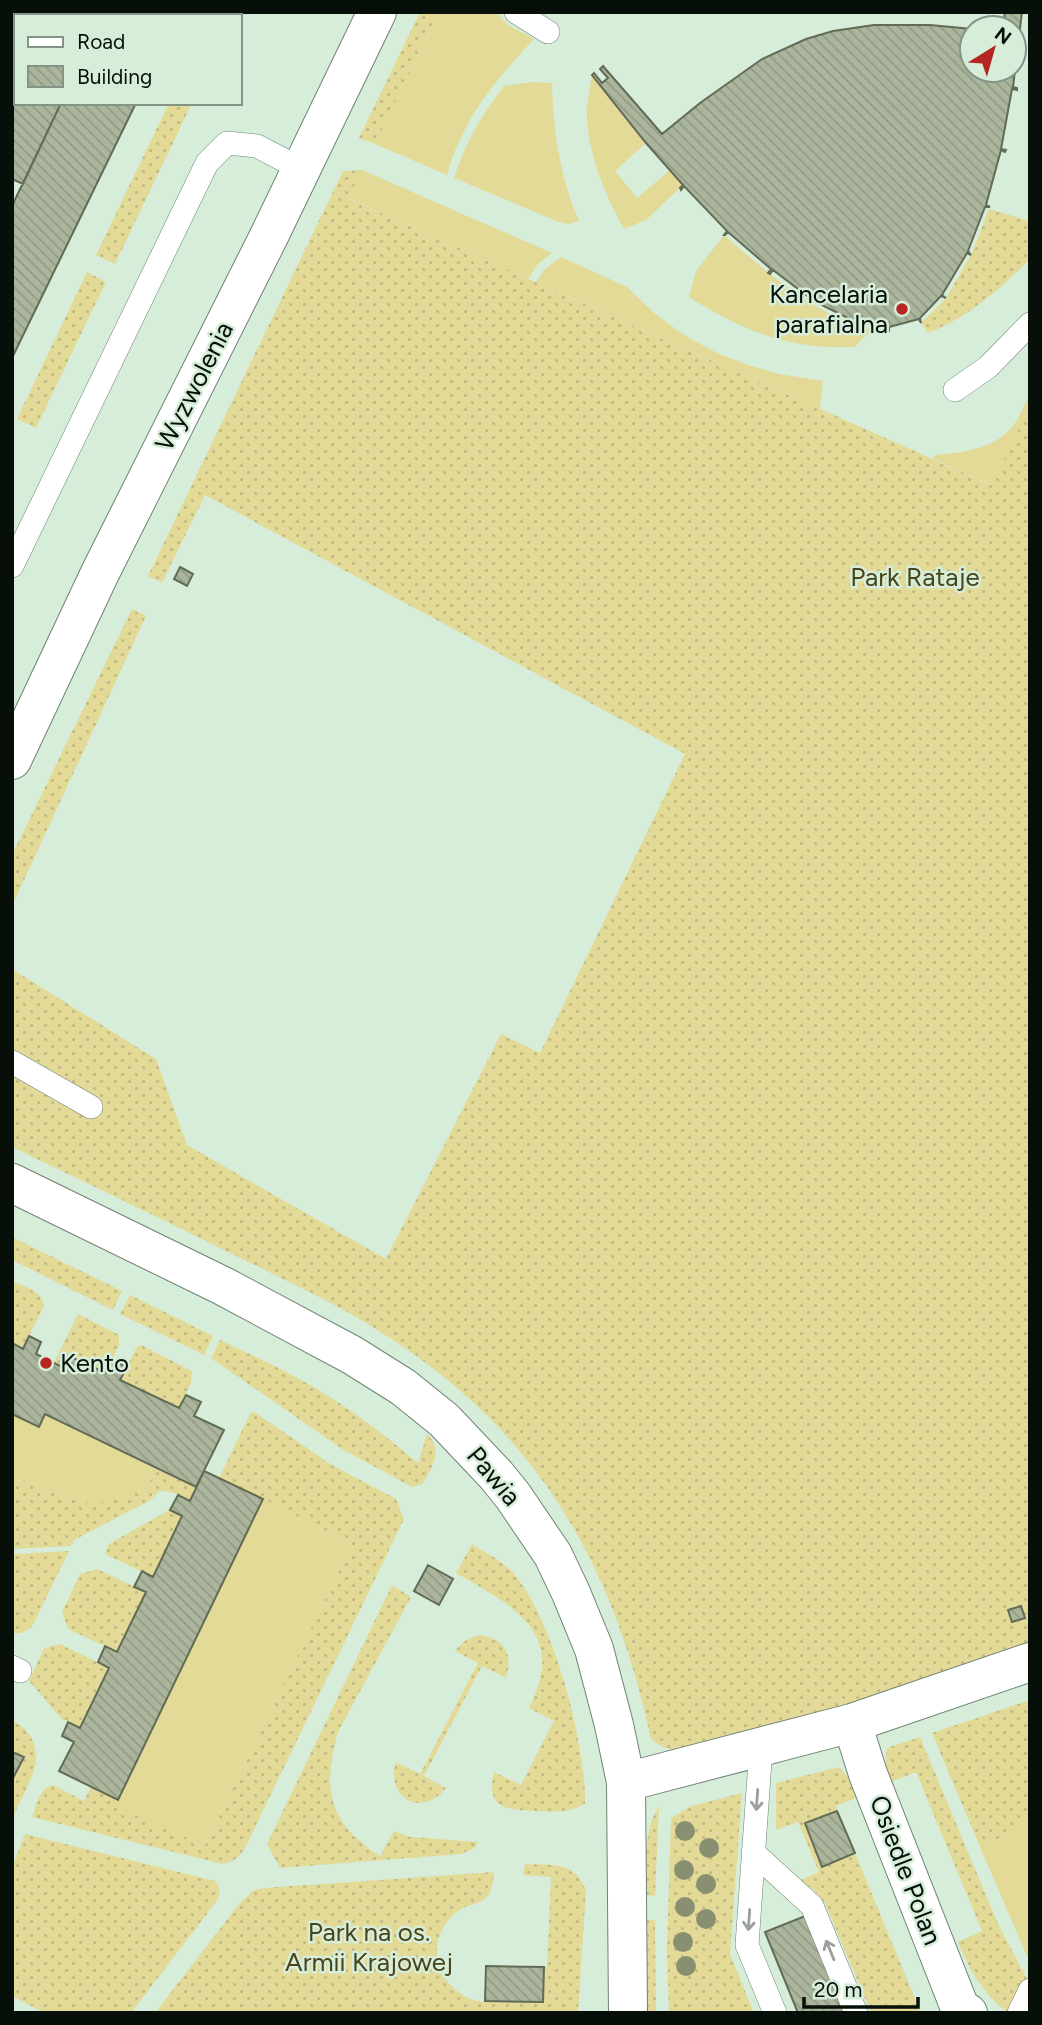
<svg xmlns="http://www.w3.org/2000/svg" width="1042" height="2025" font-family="Figtree,sans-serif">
	<defs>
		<pattern id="grass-dots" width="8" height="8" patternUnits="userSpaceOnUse" patternTransform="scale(1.75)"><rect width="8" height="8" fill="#e3da98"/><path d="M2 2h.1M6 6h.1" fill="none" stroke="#c1ba82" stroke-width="1.8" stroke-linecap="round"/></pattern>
		<pattern id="building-back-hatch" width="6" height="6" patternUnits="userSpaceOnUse" patternTransform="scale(1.75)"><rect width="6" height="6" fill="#abb59c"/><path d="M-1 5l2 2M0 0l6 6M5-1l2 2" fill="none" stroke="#929a85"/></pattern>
	</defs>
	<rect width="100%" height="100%" fill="#d6edda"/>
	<path fill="url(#grass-dots)" d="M 420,12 L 439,12 L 375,144 L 359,138 Z
		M 169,103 L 192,103 L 115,264 L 96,255 Z
		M 362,170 L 349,199 L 991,485 L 1030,406 L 1030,1643 L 766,1732 L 677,1751 L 663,1747 L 651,1739 C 615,1572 544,1441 399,1344 C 348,1309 291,1283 236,1256 C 162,1219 87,1183 12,1147 L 12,969 L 156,1059 L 187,1145 L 386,1259 L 501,1034 L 540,1053 L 685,754 L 205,495 L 162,583 L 148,576 L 343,171 Z
		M 989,209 L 1030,221 L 1030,259 C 1000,289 968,318 928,333 L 921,323 L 946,298 L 971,255 Z
		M 87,272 L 106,282 L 36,428 L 17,419 Z
		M 132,609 L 146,616 L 12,906 L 12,855 Z
		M 12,1237 L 122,1291 L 113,1310 L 12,1260 Z
		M 12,1281 C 24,1287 43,1291 44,1306 L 23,1349 L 12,1343 Z
		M 130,1295 L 213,1336 L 204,1355 L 120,1314 Z
		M 78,1314 L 119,1335 L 119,1345 L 106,1373 L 72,1357 L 66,1369 L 54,1363 Z
		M 220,1340 C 256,1357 293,1374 327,1395 C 359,1415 389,1439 418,1463 L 427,1434 C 444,1451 432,1466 423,1484 L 412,1487 L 342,1449 L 211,1358 Z
		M 141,1345 L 192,1371 L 191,1383 L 179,1408 L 120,1380 L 137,1347 Z
		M 254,1412 L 332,1465 L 396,1499 L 404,1519 L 244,1850 C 237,1859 232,1862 222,1864 L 32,1817 C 37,1806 39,1788 53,1785 L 84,1801 L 91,1787 L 205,1845 L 352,1544 L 219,1478 L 250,1414 Z
		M 159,1469 L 196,1487 L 190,1501 L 172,1492 L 160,1491 L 149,1501 L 74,1540 L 71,1546 L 12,1549 L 12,1476 L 79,1502 L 143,1490 Z
		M 169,1510 L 182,1516 L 153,1577 L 105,1554 L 109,1544 Z
		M 472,1544 C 486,1553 505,1562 515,1575 C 554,1623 586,1742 585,1804 C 569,1813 555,1812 536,1811 C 507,1810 485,1809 494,1772 L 521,1785 L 554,1721 L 529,1708 C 568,1632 514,1607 456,1573 Z
		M 69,1551 L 33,1625 C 27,1632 22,1634 12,1633 L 12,1554 Z
		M 97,1569 L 146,1592 L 117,1652 L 68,1629 L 62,1612 L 80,1574 Z
		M 392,1585 L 411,1597 L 338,1732 C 322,1790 328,1822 380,1856 L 394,1831 L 410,1837 L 478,1842 L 475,1848 L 461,1854 L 280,1868 L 267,1844 Z
		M 482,1635 C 506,1641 513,1655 506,1678 L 482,1666 L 424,1776 L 446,1788 C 423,1818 385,1799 396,1762 L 420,1774 L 478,1663 L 455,1651 C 463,1641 469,1637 482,1635 Z
		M 60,1644 L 109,1668 L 80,1728 L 62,1719 L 29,1681 L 44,1648 Z
		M 1030,1700 L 1030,1815 L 1021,1828 L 980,1847 L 932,1733 Z
		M 12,1721 C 28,1726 38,1745 36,1762 C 34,1776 18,1805 12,1820 L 12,1780 L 23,1757 L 12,1752 Z
		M 920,1737 L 998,1924 L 1027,1979 L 1012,2013 L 1009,2013 C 983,1994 970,1971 958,1942 L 982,1931 L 916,1772 L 891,1782 C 886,1770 885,1761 887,1748 Z
		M 839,1767 L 851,1780 L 859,1797 L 836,1806 L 837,1811 L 805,1824 L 822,1867 L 855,1853 L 921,2013 L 871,2013 L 825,1903 L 813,1889 L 799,1881 L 819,1872 L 798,1822 L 776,1830 L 776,1783 Z
		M 742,1793 L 730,1954 L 754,2013 L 669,2013 L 667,1950 L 671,1818 L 691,1806 Z
		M 659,1806 L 655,1896 L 646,1895 C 647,1865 642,1832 659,1806 Z
		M 25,1834 L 215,1881 C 222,1889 220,1894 216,1902 L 131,2013 L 44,2013 L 12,1996 L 12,1867 Z
		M 525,1864 C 552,1865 576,1861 586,1891 L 578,2013 L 155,2013 L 239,1904 L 254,1890 L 264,1888 L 494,1872 C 493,1881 493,1890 487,1897 C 480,1904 471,1904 463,1908 C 438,1922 429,1954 445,1978 C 453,1989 470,2004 486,2001 C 490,2000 496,1995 500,1993 C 515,1984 531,1972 547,1966 L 551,1877 L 523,1875 Z
		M 645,1920 L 655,1920 L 656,2013 L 646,2013 Z"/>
	<path fill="#e3da98" d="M 439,12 L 496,12 L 508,25 L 534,39 C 495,81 463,118 447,175 L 375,144 Z
		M 592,75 L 646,143 L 615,171 L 637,198 L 670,170 L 683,185 L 646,220 L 624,229 C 604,192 586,151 587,108 C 588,97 590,86 592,75 Z
		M 532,82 L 552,83 C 553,131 560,176 579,221 L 569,224 L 559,222 L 454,178 C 465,143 482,115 504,86 Z
		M 362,170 L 552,253 L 538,264 L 528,279 L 348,198 Z
		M 724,235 C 763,269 805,306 855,325 C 865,328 877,329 888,331 C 873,331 864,334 855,347 C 790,350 743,331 689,297 L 696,271 Z
		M 561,257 L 627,287 L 654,313 L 684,335 L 717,353 L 748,365 L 779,374 L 823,381 L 820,409 L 536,282 L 545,269 Z
		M 1030,393 L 1030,406 L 992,485 L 932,458 L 936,455 C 965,452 997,449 1015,423 C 1021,414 1025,403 1030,393 Z
		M 12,1414 L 39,1426 L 45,1414 L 159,1469 L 143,1490 L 106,1502 L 79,1502 L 12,1476 Z
		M 263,1499 L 352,1544 L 205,1845 L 118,1808 L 118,1800 Z
		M 1030,1815 L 1030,1963 L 980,1847 L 1021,1828 Z"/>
	<path fill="url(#building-back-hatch)" stroke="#626b55" stroke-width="2" d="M 96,12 L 180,12 L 178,16 L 94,16 Z
		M 1005,12 L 1022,12 L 1013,87 L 1017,88 L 1017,90 L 1012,89 L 1001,149 L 1006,150 L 1005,152 L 1001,150 L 986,205 L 990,207 L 985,207 L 968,251 L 971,255 L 967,253 L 942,295 L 946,298 L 941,296 L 920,318 L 921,323 L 919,319 L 889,327 L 889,332 L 888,327 L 857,322 L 856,325 L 856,322 L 812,300 L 811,302 L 811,299 L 773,270 L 770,274 L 768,273 L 771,269 L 728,232 L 725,235 L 724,235 L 727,231 L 684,186 L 681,190 L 680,188 L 683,185 L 646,143 L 592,75 L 594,73 L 602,83 L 608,78 L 600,69 L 603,66 L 662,134 L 700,103 L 762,59 L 806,39 L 833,31 L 874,25 L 930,25 L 972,29 L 972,70 L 1014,70 L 1014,28 L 1003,28 Z
		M 12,21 L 16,22 L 16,103 L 61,103 L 23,184 L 12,179 Z
		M 61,103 L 136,103 L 12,358 L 12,206 Z
		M 180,567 L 193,574 L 187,586 L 174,579 Z
		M 29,1336 L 41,1342 L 36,1354 L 66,1369 L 71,1357 L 106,1373 L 112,1360 L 127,1367 L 120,1380 L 179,1408 L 186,1395 L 201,1402 L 194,1416 L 224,1430 L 196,1487 L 45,1414 L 39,1427 L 12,1414 L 12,1343 L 23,1349 Z
		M 204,1471 L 263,1499 L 118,1800 L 59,1771 L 74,1742 L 62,1736 L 68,1722 L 80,1728 L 109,1668 L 98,1662 L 105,1646 L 117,1652 L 146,1592 L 134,1587 L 142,1571 L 153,1577 L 182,1516 L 170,1510 L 178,1495 L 190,1501 Z
		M 428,1565 L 453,1579 L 439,1605 L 414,1591 Z
		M 1021,1606 L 1025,1618 L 1012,1622 L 1008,1610 Z
		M 12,1752 L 24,1757 L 12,1780 Z
		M 837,1811 L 855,1853 L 822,1867 L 805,1823 Z
		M 805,1916 L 844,2013 L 798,2013 L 765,1932 Z
		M 486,1966 L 544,1967 L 543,2002 L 485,2001 Z"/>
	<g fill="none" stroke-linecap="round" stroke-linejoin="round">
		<g stroke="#6e8371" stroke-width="24">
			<path id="lane" d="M 516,12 L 548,32
				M 955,390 L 988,367 L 1030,324
				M 12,566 L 207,163 L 227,143 L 257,146 L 301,169
				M 12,1062 L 91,1107
				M 12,1667 L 20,1671
				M 761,1747 L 747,1945 L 775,2013
				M 753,1852 L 812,1906 L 856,2013
				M 1019,2013 L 1030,1990"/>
		</g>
		<g stroke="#6e8371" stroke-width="40">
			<path id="street" d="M 12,760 L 100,573 L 269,236 L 377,12
				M 12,1183 L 223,1286 L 352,1355 L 403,1387 L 444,1420 L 496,1475 L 513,1496 L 553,1555 L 571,1593 L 594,1649 L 614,1725 L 626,1782 L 628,2013
				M 852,1723 L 868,1774 L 960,2008 L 968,2013
				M 626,1782 L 852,1723 L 1030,1662"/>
		</g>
		<use href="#lane" stroke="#fff" stroke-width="23"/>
		<use href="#street" stroke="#fff" stroke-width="38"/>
	</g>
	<g fill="#899071">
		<circle cx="685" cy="1831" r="10"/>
		<circle cx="709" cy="1848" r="10"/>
		<circle cx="684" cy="1870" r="10"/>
		<circle cx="706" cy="1884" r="10"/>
		<circle cx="685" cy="1907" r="10"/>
		<circle cx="706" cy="1919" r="10"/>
		<circle cx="683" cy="1942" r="10"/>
		<circle cx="686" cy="1966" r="10"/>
	</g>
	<defs><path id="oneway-shaft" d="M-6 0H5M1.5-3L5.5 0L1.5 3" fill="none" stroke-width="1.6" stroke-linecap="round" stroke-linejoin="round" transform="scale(1.75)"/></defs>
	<g stroke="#9c9f9d">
		<use href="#oneway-shaft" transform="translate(757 1800) rotate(94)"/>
		<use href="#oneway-shaft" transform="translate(749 1920) rotate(94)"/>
		<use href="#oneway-shaft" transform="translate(830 1950) rotate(-112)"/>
	</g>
	<g fill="#b52622" stroke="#d6edda" stroke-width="2.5">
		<circle cx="902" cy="309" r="7"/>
		<circle cx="46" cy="1363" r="7"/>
	</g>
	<g text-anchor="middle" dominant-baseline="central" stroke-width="5" stroke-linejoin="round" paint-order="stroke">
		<g font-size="26" fill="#070f09" stroke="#d6edda" text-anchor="end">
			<text x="888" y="294">Kancelaria<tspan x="888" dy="30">parafialna</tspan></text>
			<text x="60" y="1363" text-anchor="start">Kento</text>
		</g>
		<g font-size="26" fill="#070f09" stroke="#d6edda">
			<text transform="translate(194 386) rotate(-63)">Wyzwolenia</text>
			<text transform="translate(494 1476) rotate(50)">Pawia</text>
			<text transform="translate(906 1870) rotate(69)">Osiedle Polan</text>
		</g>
		<g font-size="26" fill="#4a441b" stroke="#d6edda">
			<text x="915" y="577">Park Rataje</text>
			<text x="369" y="1932">Park na os.<tspan x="369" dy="30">Armii Krajowej</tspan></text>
		</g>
	</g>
	<rect width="1042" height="2025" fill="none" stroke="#070f09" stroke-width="28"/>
	<rect x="14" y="14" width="228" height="91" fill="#d6edda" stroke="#839486" stroke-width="2"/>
	<rect x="28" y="37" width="35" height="10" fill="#ffffff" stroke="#839486" stroke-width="2"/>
	<text x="77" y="49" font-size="21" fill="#070f09">Road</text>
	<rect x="28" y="66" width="35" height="21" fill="url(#building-back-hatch)" stroke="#839486" stroke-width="2"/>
	<text x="77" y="84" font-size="21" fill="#070f09">Building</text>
	<g transform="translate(993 49) rotate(37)"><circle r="33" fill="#d6edda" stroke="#839486" stroke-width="2"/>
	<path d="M0-5L12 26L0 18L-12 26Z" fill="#b52622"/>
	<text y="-10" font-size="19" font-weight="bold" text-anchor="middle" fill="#070f09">N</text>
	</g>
	<path d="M804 1997v10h114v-10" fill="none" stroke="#070f09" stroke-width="3.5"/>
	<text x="814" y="1997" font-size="21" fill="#070f09" stroke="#d6edda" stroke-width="5" paint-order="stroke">20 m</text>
</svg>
